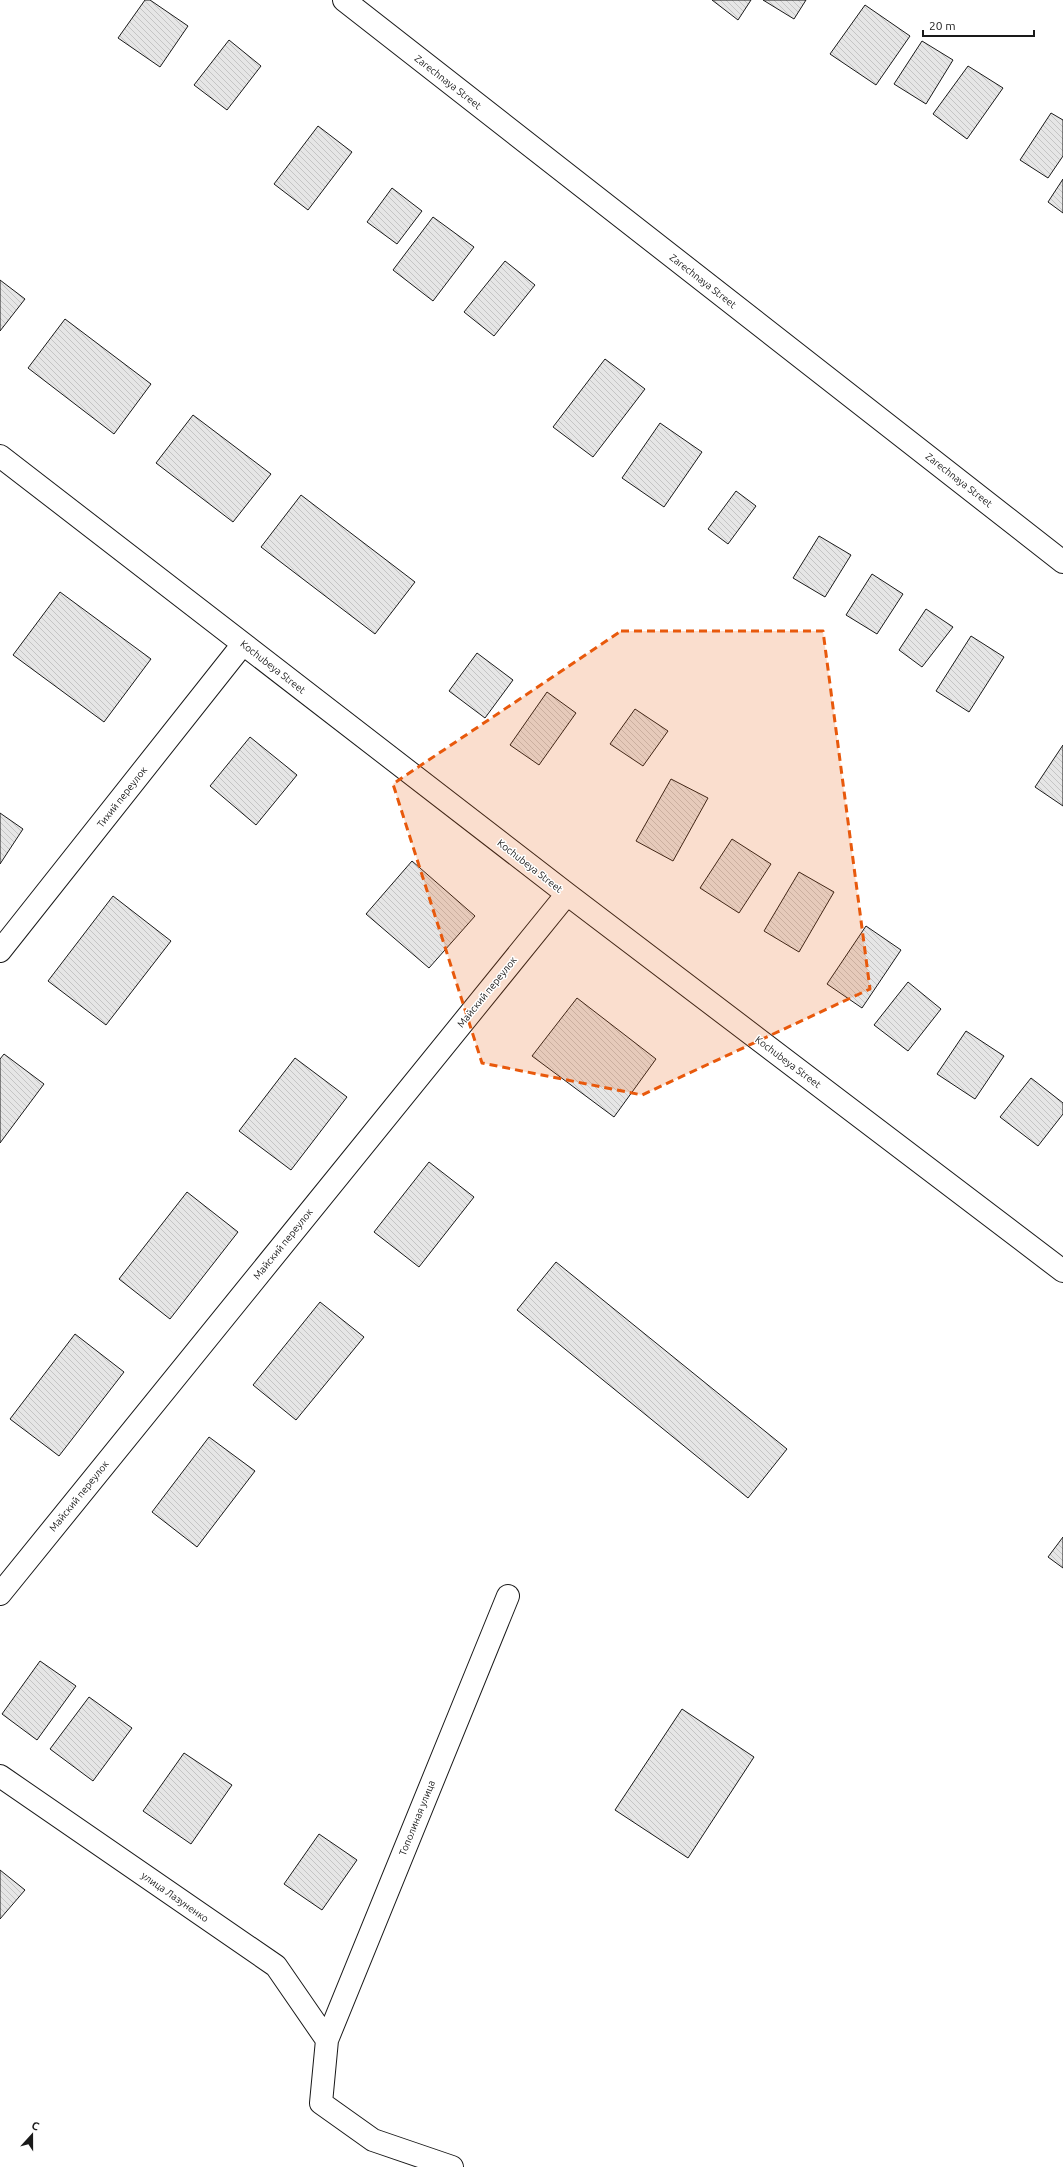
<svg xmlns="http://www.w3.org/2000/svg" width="1063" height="2167" font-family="Ubuntu,sans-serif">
	<defs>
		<pattern id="building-back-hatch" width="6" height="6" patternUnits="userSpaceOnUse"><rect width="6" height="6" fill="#e6e6e6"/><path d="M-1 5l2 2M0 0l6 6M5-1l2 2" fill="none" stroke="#c5c5c5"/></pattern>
	</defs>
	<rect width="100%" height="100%" fill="#fff"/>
	<path fill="url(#building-back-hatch)" stroke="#1a1a1a" d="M 145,0 L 150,0 L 188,26 L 160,67 L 118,38 Z
		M 712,0 L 751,0 L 738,20 Z
		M 763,0 L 806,0 L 794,19 Z
		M 865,5 L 910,36 L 876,85 L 830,54 Z
		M 229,40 L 261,66 L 227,110 L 194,85 Z
		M 922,41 L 953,60 L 926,104 L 894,84 Z
		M 968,66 L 1003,88 L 967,139 L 933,114 Z
		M 1051,113 L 1063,120 L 1063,156 L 1048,178 L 1020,160 Z
		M 318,126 L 352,152 L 308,210 L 274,184 Z
		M 1063,179 L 1063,213 L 1048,202 Z
		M 392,188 L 422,211 L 397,244 L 367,222 Z
		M 433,217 L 474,247 L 433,301 L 393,270 Z
		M 505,261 L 535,285 L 494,336 L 464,312 Z
		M 0,280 L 25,299 L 0,331 Z
		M 65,319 L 151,384 L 114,434 L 28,368 Z
		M 605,359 L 645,389 L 593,457 L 553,427 Z
		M 193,415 L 271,474 L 233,522 L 156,463 Z
		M 660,423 L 702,452 L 664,507 L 622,478 Z
		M 736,491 L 756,506 L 728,544 L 708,529 Z
		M 301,495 L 415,582 L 375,634 L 261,547 Z
		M 819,536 L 851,555 L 825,597 L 793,578 Z
		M 872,574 L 903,594 L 877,634 L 846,615 Z
		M 60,592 L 151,659 L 104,722 L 13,655 Z
		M 926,609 L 953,627 L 922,667 L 899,650 Z
		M 971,636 L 1004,657 L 969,712 L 936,691 Z
		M 477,653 L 513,680 L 485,718 L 449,691 Z
		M 547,692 L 576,713 L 539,765 L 510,745 Z
		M 635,709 L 668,731 L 643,766 L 610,744 Z
		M 250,737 L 297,775 L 256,825 L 210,786 Z
		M 1063,745 L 1063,806 L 1035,787 Z
		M 671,779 L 708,798 L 673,861 L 636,841 Z
		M 0,813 L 23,829 L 0,864 Z
		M 732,839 L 771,864 L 739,913 L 700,888 Z
		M 412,861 L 475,916 L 429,968 L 366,914 Z
		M 799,872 L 834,892 L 799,952 L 764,931 Z
		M 113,896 L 171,941 L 106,1025 L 48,981 Z
		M 866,926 L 901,950 L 862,1008 L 827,984 Z
		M 908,982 L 941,1009 L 908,1051 L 874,1025 Z
		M 577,998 L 656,1059 L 614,1117 L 532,1056 Z
		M 966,1031 L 1004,1056 L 975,1099 L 937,1074 Z
		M 4,1054 L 44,1084 L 0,1143 L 0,1059 Z
		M 295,1058 L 347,1097 L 291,1170 L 239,1131 Z
		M 1031,1078 L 1063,1103 L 1063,1114 L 1038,1146 L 1000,1117 Z
		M 429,1162 L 474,1197 L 419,1267 L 374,1232 Z
		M 187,1192 L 238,1232 L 170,1319 L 119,1279 Z
		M 556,1262 L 787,1449 L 748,1498 L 517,1310 Z
		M 320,1302 L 364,1337 L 296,1420 L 253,1385 Z
		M 75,1334 L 124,1372 L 59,1456 L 10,1419 Z
		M 209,1437 L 255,1471 L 197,1547 L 152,1512 Z
		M 1063,1537 L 1063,1568 L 1048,1557 Z
		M 40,1661 L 76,1686 L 37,1740 L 2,1714 Z
		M 89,1697 L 132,1728 L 93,1781 L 50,1749 Z
		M 682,1709 L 754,1757 L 688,1858 L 615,1810 Z
		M 184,1753 L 232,1785 L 191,1844 L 143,1811 Z
		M 319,1834 L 357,1860 L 322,1910 L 284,1884 Z
		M 0,1870 L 25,1890 L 0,1919 Z"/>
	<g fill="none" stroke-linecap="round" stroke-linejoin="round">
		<g stroke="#1a1a1a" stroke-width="24">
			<path id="minor" d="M 0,456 L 567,894 L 1063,1271
				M 0,951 L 243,644
				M 0,1594 L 567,894
				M 0,1776 L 276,1966 L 327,2040
				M 452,2167 L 373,2140 L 321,2103 L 327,2040 L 508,1596"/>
		</g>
		<g stroke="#1a1a1a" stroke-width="24">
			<path id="major" d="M 344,0 L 1063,562"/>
		</g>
		<use href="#minor" stroke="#fff" stroke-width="22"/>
		<use href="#major" stroke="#fff" stroke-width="22"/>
	</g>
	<path fill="#e8590c" fill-opacity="0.2" stroke="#e8590c" stroke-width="3" stroke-dasharray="8 5" stroke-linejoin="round" d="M 621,631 L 823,631 L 870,989 L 642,1095 L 482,1063 L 393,784 Z"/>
	<g text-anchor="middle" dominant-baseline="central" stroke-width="3" stroke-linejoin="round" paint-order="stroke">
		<g font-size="10" fill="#1a1a1a" stroke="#fff">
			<text transform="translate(448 82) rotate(38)">Zarechnaya Street</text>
			<text transform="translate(703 281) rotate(38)">Zarechnaya Street</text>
			<text transform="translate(959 480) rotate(38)">Zarechnaya Street</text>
			<text transform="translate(273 667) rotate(38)">Kochubeya Street</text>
			<text transform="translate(122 797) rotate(-52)">Тихий переулок</text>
			<text transform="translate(530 866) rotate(38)">Kochubeya Street</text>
			<text transform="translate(487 992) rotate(-51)">Майский переулок</text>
			<text transform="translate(788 1062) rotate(37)">Kochubeya Street</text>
			<text transform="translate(283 1244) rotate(-51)">Майский переулок</text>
			<text transform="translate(79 1496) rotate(-51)">Майский переулок</text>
			<text transform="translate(417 1818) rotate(-68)">Тополиная улица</text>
			<text transform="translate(175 1897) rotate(35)">улица Лазуненко</text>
		</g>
	</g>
	<g transform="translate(32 2135) rotate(21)" stroke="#ffffff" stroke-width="3" paint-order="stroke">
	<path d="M0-3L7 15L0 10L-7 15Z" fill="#1a1a1a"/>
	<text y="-6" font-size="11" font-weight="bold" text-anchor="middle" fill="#1a1a1a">С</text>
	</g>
	<path d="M923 30v6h111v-6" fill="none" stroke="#1a1a1a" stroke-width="2"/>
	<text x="929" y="30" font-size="12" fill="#1a1a1a" stroke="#ffffff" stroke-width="3" paint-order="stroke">20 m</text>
</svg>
